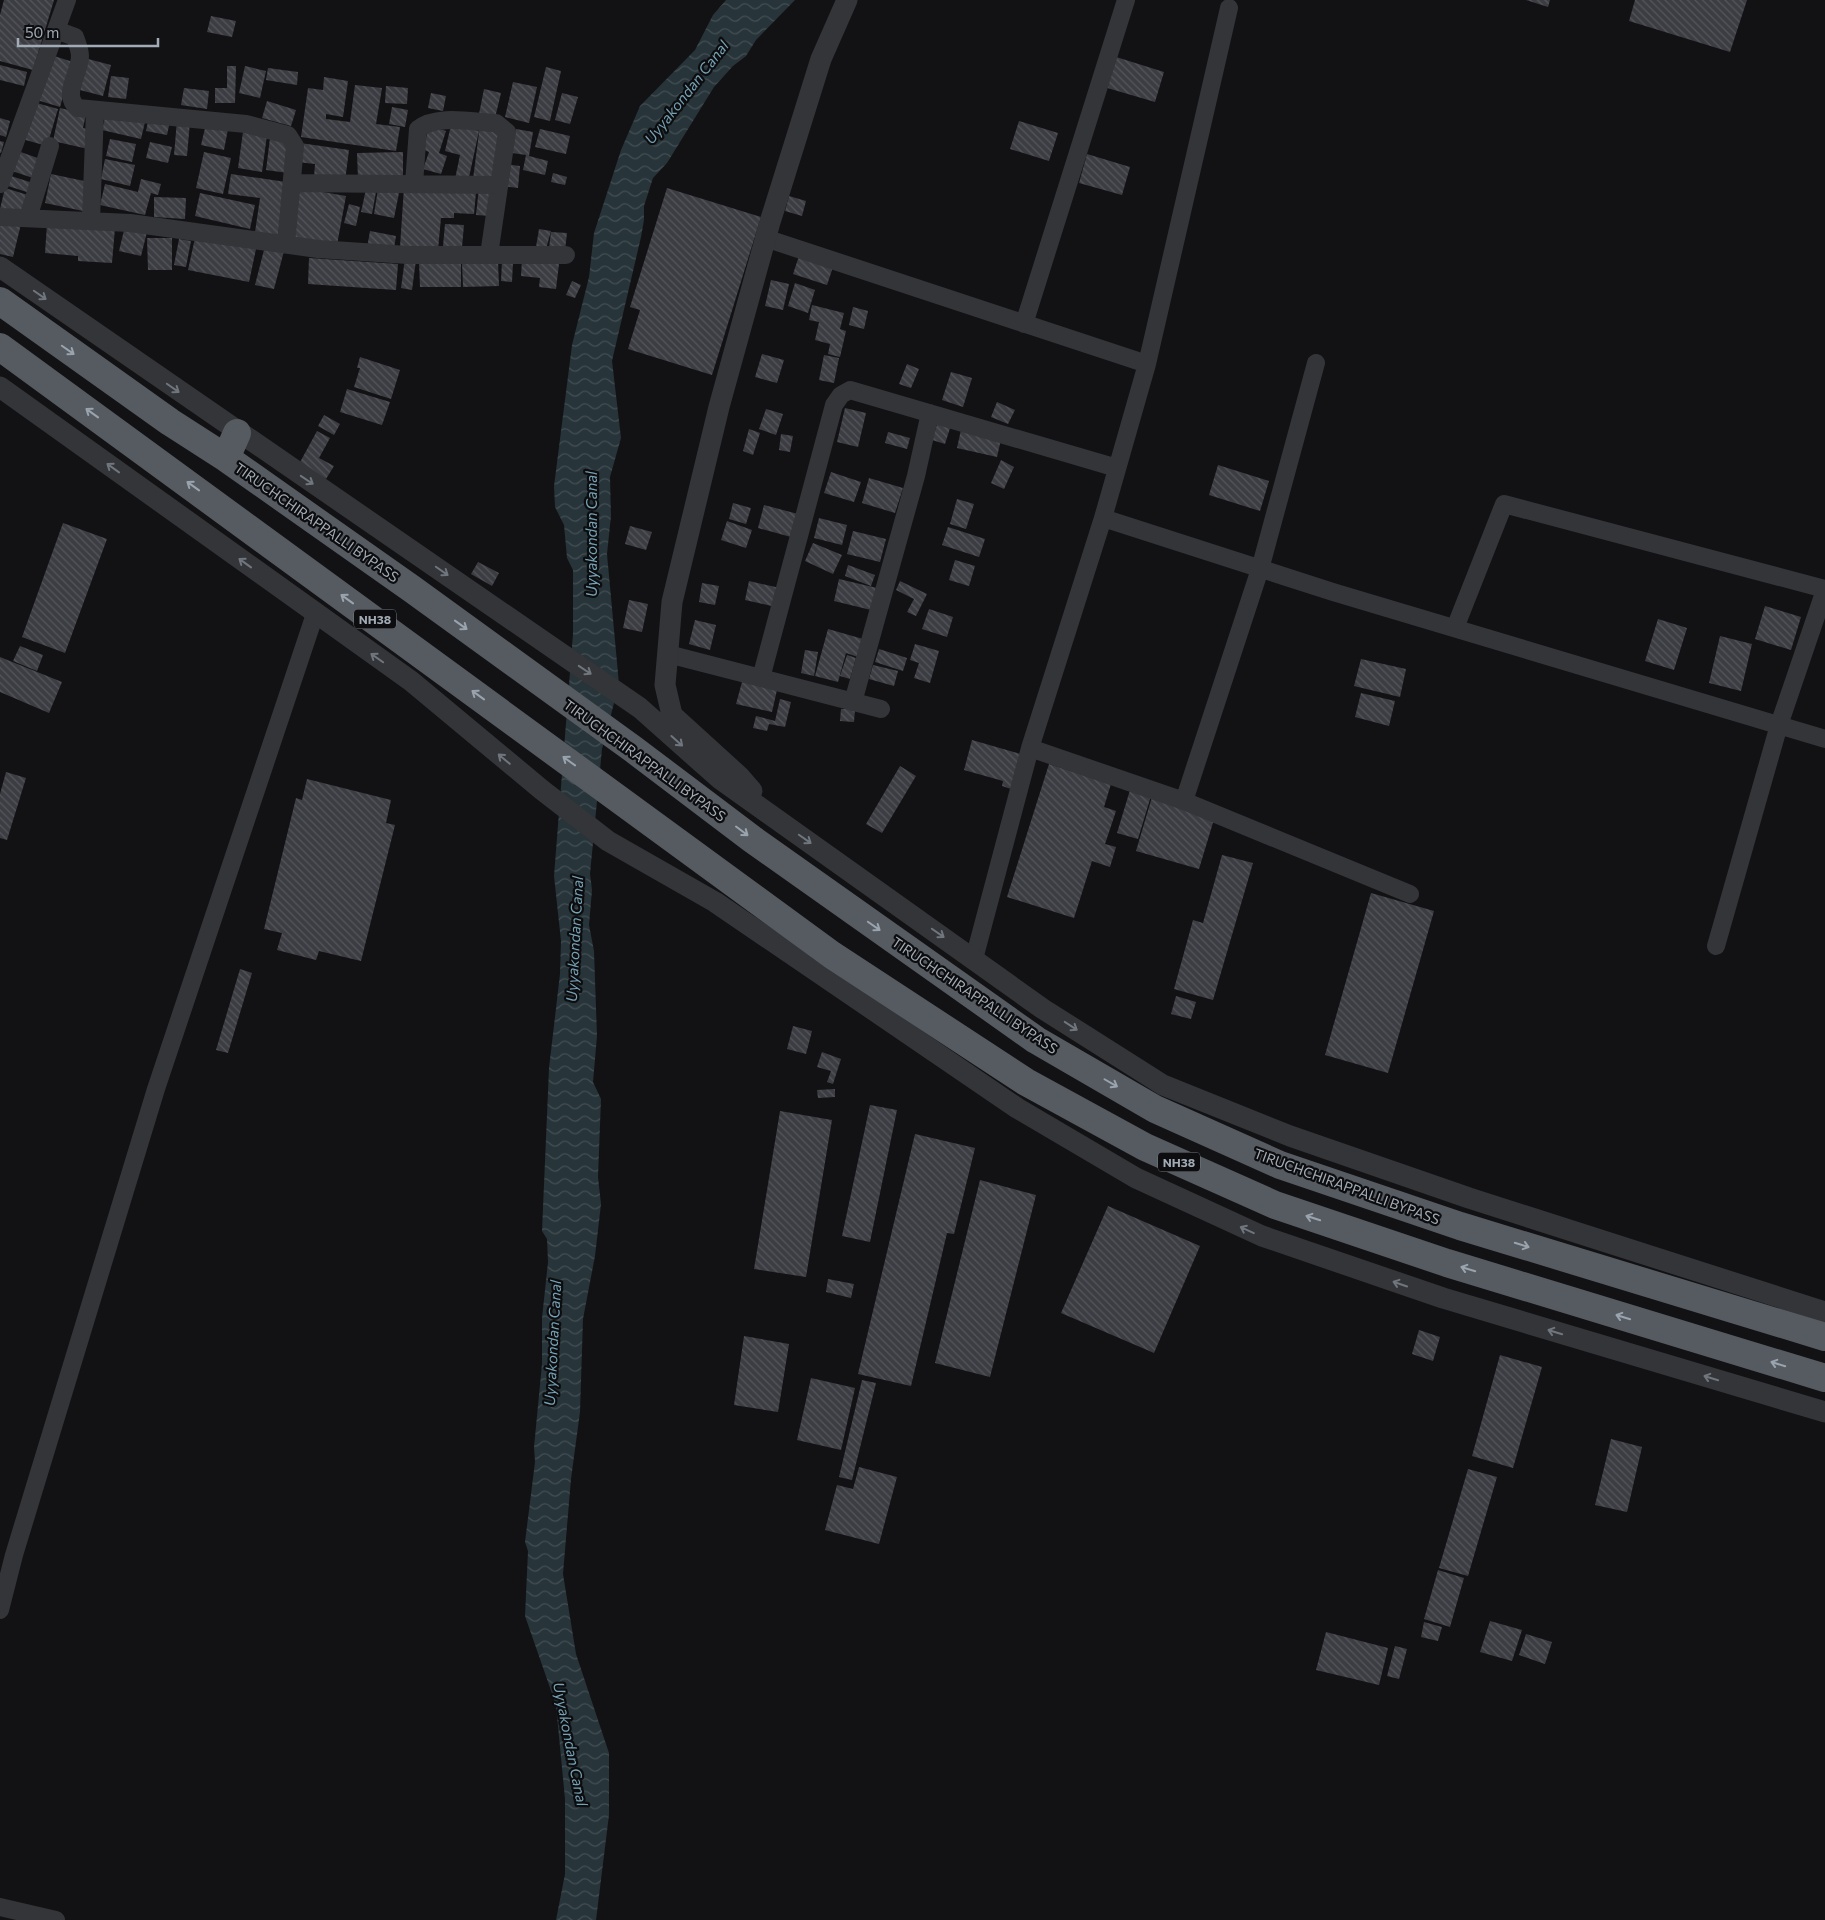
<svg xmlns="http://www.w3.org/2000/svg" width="1825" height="1920" font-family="Commissioner,sans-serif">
	<defs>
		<pattern id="water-waves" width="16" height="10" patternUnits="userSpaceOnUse" patternTransform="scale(1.25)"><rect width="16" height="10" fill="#273439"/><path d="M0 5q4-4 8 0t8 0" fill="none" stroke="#434f53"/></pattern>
		<pattern id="building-back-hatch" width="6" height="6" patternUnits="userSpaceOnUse" patternTransform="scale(1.25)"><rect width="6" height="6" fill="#3c3d42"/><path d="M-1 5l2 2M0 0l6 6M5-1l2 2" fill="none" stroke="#55565b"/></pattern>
	</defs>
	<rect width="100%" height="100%" fill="#121214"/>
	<path fill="url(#water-waves)" d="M 726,0 L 795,0 L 756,40 L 746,56 L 733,66 L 714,87 L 667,163 L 653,178 L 644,206 L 644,220 L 641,237 L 612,361 L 621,438 L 610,477 L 611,516 L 607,554 L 619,684 L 602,749 L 590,874 L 592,890 L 589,925 L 594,951 L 597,1036 L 593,1082 L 601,1099 L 598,1177 L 601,1204 L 595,1256 L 583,1319 L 580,1412 L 571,1479 L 563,1574 L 576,1654 L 609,1753 L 609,1815 L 596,1920 L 556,1920 L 565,1874 L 565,1799 L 556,1705 L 525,1616 L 528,1551 L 525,1542 L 535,1462 L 534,1447 L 542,1364 L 542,1318 L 548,1262 L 547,1239 L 542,1231 L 549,1068 L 560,974 L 561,941 L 554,876 L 573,634 L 573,570 L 567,558 L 564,525 L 555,507 L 554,486 L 572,345 L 589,277 L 594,233 L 621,150 L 640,106 L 695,50 L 713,15 Z"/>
	<path fill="url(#building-back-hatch)" d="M 4,0 L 54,0 L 33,70 L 0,61 L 0,15 Z
		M 1526,0 L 1550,0 L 1548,7 Z
		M 1635,0 L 1747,0 L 1730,52 L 1629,21 Z
		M 211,16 L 236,21 L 232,37 L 207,32 Z
		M 51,55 L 73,62 L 60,107 L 37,100 Z
		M 1113,56 L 1164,72 L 1155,102 L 1104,87 Z
		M 88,59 L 111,65 L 103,96 L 80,90 Z
		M 0,65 L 27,72 L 24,86 L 0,80 Z
		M 227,66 L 236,66 L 235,103 L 215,103 L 215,88 L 227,88 Z
		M 245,66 L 266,71 L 260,98 L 239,93 Z
		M 546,67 L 561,71 L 550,121 L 534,117 Z
		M 268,68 L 298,72 L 297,85 L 266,80 Z
		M 111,76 L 129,78 L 126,99 L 108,97 Z
		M 324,77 L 348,81 L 343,117 L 326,114 L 326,119 L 350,122 L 355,85 L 382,88 L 376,124 L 400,127 L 396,151 L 301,137 L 308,88 L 323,90 Z
		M 513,82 L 537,87 L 529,123 L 505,117 Z
		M 386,86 L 408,88 L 407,104 L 385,103 Z
		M 184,88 L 209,91 L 207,109 L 181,105 Z
		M 484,89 L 501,93 L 495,118 L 479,114 Z
		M 431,93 L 446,96 L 443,111 L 428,108 Z
		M 562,93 L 578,97 L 570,124 L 555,120 Z
		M 267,101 L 296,110 L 291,126 L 262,118 Z
		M 33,102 L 58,109 L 47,146 L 22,139 Z
		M 392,107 L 408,110 L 405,127 L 389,124 Z
		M 60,108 L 86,114 L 83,128 L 92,130 L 88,149 L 53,141 Z
		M 106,113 L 145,122 L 141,139 L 102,130 Z
		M 149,117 L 170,121 L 167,135 L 146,131 Z
		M 0,118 L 10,121 L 6,137 L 0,135 Z
		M 177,120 L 190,122 L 187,156 L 174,155 Z
		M 1019,121 L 1058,133 L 1049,161 L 1010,149 Z
		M 206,124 L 228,129 L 224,150 L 201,145 Z
		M 451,125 L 479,131 L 468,182 L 455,179 L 460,155 L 445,151 Z
		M 480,125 L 500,127 L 494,181 L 473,179 Z
		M 430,126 L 446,131 L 439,153 L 447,156 L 441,174 L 423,169 L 429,152 L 422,149 Z
		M 516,129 L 533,132 L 529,156 L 548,161 L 545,175 L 523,170 L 526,155 L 512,153 Z
		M 540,129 L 570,136 L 566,154 L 535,147 Z
		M 243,132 L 267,135 L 262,172 L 238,168 Z
		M 270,138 L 293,142 L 288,173 L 266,170 Z
		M 110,139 L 136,144 L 132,162 L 106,156 Z
		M 0,141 L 4,142 L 1,153 L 0,153 Z
		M 150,142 L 172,147 L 168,163 L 146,158 Z
		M 300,143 L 349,150 L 345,181 L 314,177 L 315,164 L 297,162 Z
		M 18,151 L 43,160 L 36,179 L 12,171 Z
		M 204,152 L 231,158 L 223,194 L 196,188 Z
		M 403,152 L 403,177 L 358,179 L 357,153 Z
		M 1087,154 L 1130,167 L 1122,195 L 1079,183 Z
		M 105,159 L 135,165 L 130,186 L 101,179 Z
		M 503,164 L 520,166 L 518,188 L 501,186 Z
		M 553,173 L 567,177 L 565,185 L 551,182 Z
		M 51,174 L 89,182 L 83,211 L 45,203 Z
		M 231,174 L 286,182 L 278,235 L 255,232 L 260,198 L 228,194 Z
		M 11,176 L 36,184 L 33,194 L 8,186 Z
		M 141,179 L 161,184 L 158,195 L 151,193 L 145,215 L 100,205 L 105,184 L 138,192 Z
		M 404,187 L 476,192 L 474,214 L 454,213 L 454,218 L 441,218 L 438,250 L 400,247 Z
		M 479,187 L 493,189 L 490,216 L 476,215 Z
		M 5,188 L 31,196 L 25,217 L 0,209 Z
		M 300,188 L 346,196 L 337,245 L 292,238 Z
		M 667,188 L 761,217 L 712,375 L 628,349 L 640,310 L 630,307 Z
		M 366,189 L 376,192 L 372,214 L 361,212 Z
		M 378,189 L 399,193 L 394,218 L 374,214 Z
		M 200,193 L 255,205 L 250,229 L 195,216 Z
		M 789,196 L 806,201 L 802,216 L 785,211 Z
		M 154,197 L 186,198 L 185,219 L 154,217 Z
		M 349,204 L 360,207 L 356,226 L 344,223 Z
		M 0,220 L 21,224 L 13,257 L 0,254 Z
		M 47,224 L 115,228 L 112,263 L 78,261 L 78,256 L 45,253 Z
		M 445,224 L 464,225 L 462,247 L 443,246 Z
		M 125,226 L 147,232 L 141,256 L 119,251 Z
		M 539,229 L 551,231 L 546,249 L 536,247 Z
		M 370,231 L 396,236 L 393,254 L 367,248 Z
		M 551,232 L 567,233 L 565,250 L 549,248 Z
		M 147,238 L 172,238 L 172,270 L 148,270 Z
		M 195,238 L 256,249 L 249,282 L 188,270 Z
		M 179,239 L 191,241 L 186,267 L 174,265 Z
		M 265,246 L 284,251 L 274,289 L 255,285 Z
		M 799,256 L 833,267 L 827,285 L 793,274 Z
		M 309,258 L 398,264 L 396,290 L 308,284 Z
		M 405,258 L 416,260 L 412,290 L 401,288 Z
		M 461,260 L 461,287 L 420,287 L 419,262 Z
		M 498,260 L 499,286 L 463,287 L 462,262 Z
		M 522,260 L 559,264 L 556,289 L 539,287 L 540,278 L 521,276 Z
		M 502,261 L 513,262 L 512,282 L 501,281 Z
		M 771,280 L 789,284 L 783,310 L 765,306 Z
		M 572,281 L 581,285 L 575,298 L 566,295 Z
		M 795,283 L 815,290 L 808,313 L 788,306 Z
		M 812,305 L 844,313 L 840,329 L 846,331 L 840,357 L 828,354 L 830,344 L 815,340 L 819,322 L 809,320 Z
		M 853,307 L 868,311 L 864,329 L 849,325 Z
		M 762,354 L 784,360 L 777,383 L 755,377 Z
		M 824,355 L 839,358 L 834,383 L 819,380 Z
		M 360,357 L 400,370 L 391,399 L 354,387 L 360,368 L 357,368 Z
		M 907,364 L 919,369 L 911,388 L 899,384 Z
		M 951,372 L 972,378 L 963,407 L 942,400 Z
		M 347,389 L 390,402 L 382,425 L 340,412 Z
		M 997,402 L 1015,410 L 1008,424 L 991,417 Z
		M 845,408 L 866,413 L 858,447 L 837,442 Z
		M 766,409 L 783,414 L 776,435 L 759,429 Z
		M 324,415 L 340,424 L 334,435 L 318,426 Z
		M 939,418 L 952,422 L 945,444 L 932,440 Z
		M 962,425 L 1002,435 L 997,457 L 957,448 Z
		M 749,429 L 760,433 L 753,455 L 743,451 Z
		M 317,431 L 330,438 L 319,458 L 334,466 L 326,479 L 299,464 Z
		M 888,432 L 910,438 L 907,449 L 885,443 Z
		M 781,434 L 793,436 L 790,452 L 779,450 Z
		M 1001,460 L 1014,467 L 1004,489 L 991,483 Z
		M 1218,465 L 1269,481 L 1260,511 L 1209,495 Z
		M 831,472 L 861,482 L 854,502 L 824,493 Z
		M 869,478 L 903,488 L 895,513 L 862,503 Z
		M 957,499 L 974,504 L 966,529 L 950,524 Z
		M 733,503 L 751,508 L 746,524 L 729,519 Z
		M 764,505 L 798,514 L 791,537 L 758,528 Z
		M 819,518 L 847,525 L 842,545 L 814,538 Z
		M 727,521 L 752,530 L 746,548 L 721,540 Z
		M 63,523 L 107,539 L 65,653 L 22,637 Z
		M 630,526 L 652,532 L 646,550 L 625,544 Z
		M 948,527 L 985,539 L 979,557 L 942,545 Z
		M 853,531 L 886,539 L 880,562 L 847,554 Z
		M 813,543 L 842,555 L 833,574 L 805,561 Z
		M 955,560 L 975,566 L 969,586 L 949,580 Z
		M 478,562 L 499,573 L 492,586 L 471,574 Z
		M 848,565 L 875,575 L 871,586 L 845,576 Z
		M 839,579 L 877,588 L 871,610 L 834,601 Z
		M 749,581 L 780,588 L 776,607 L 745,600 Z
		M 900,581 L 927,594 L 916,616 L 907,612 L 914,599 L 896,590 Z
		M 702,583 L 719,586 L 715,605 L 699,602 Z
		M 629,600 L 648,604 L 642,632 L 623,628 Z
		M 1765,606 L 1801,617 L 1791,650 L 1755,639 Z
		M 929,609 L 953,617 L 947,637 L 922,629 Z
		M 1658,619 L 1687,628 L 1674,670 L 1645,661 Z
		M 695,620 L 716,625 L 710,650 L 689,644 Z
		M 828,629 L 863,639 L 858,657 L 846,653 L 838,682 L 815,676 Z
		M 1720,636 L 1752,644 L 1741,691 L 1709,683 Z
		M 915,644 L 939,651 L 930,683 L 914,678 L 919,663 L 910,660 Z
		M 20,646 L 43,655 L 37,671 L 13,661 Z
		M 879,649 L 907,658 L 903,671 L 875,662 Z
		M 805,650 L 818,652 L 814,676 L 801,673 Z
		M 847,655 L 856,658 L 850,679 L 840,676 Z
		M 0,657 L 62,682 L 49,713 L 0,692 Z
		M 1361,659 L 1406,669 L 1400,697 L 1354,686 Z
		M 873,665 L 898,671 L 894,686 L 869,679 Z
		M 742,682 L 777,690 L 772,712 L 736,704 Z
		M 1361,693 L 1395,701 L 1389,726 L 1355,717 Z
		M 780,699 L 791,702 L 785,727 L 769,724 L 767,731 L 753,728 L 756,716 L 775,721 Z
		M 841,709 L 855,709 L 854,722 L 840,721 Z
		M 972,740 L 1024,755 L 1014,790 L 1002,786 L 1003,781 L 964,770 Z
		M 1049,764 L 1111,784 L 1104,807 L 1116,811 L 1105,844 L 1116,847 L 1110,867 L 1092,861 L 1074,918 L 1007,897 Z
		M 900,766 L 916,776 L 882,833 L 866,824 Z
		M 6,772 L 26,778 L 7,840 L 0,838 L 0,794 Z
		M 307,779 L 391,800 L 386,823 L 395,825 L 361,961 L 319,951 L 316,960 L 277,950 L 282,933 L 264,929 L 296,798 L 302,800 Z
		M 1130,790 L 1151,796 L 1138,839 L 1117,833 Z
		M 1152,797 L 1215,816 L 1199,869 L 1136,851 Z
		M 1222,855 L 1253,863 L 1213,1000 L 1174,989 L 1193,920 L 1203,923 Z
		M 1371,893 L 1434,911 L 1388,1073 L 1325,1055 Z
		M 240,969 L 252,973 L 228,1053 L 216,1050 Z
		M 1176,996 L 1196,1002 L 1191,1019 L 1171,1014 Z
		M 793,1026 L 812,1031 L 806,1054 L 787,1049 Z
		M 822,1052 L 841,1059 L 833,1084 L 827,1082 L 831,1071 L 817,1067 Z
		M 835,1089 L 835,1097 L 818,1098 L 817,1090 Z
		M 870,1105 L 897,1110 L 870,1242 L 842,1236 Z
		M 780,1111 L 832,1120 L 806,1277 L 754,1269 Z
		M 915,1134 L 975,1148 L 954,1234 L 947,1233 L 911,1386 L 858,1374 Z
		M 980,1180 L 1036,1195 L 990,1377 L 935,1363 Z
		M 1108,1206 L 1200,1246 L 1154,1353 L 1061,1313 Z
		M 828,1279 L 854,1284 L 851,1298 L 826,1292 Z
		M 1419,1330 L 1440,1337 L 1433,1361 L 1412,1354 Z
		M 744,1336 L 789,1344 L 778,1412 L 734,1405 Z
		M 1500,1355 L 1542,1367 L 1513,1468 L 1472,1456 Z
		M 811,1378 L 855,1388 L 841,1450 L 797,1440 Z
		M 862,1380 L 876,1383 L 852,1480 L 839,1477 Z
		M 1611,1439 L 1642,1447 L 1627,1512 L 1595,1505 Z
		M 859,1467 L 897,1477 L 879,1544 L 825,1530 L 837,1485 L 853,1489 Z
		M 1468,1469 L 1497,1477 L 1468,1576 L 1439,1568 Z
		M 1438,1570 L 1464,1578 L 1450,1627 L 1424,1619 Z
		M 1490,1621 L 1522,1630 L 1512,1661 L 1480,1652 Z
		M 1424,1622 L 1442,1627 L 1438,1641 L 1421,1637 Z
		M 1326,1632 L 1388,1648 L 1379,1685 L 1316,1670 Z
		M 1526,1634 L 1552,1642 L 1545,1664 L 1519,1655 Z
		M 1395,1646 L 1407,1649 L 1399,1679 L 1387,1676 Z"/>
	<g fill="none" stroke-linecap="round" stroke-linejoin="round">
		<path stroke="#333539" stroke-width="18" d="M 56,30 L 75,37 C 77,43 80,50 80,56 C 80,74 61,95 78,108 L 246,124 L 288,135 L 295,146 L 286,244
			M 292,183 L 498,185
			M 0,184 L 67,0
			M 414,184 L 418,129 C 437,114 472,122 496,123 L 507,132 L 489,255
			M 0,217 L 130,223 L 318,249 L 408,255 L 566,255
			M 28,218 L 50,146
			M 91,221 L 95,110
			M 765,238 L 1147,364 L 1103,518 L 1030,748 L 974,959
			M 1024,324 L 1126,0
			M 1147,364 L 1229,8
			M 1103,518 L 1333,592 L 1825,739
			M 1455,628 L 1504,504 L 1825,589
			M 668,654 L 881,709
			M 761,678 L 834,405 L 841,395 L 850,390 L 1117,468
			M 853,702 L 916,476 L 930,413
			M 1030,748 L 1184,801 L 1410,894
			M 1184,801 L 1260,569 L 1316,363
			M 1716,946 L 1779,725 L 1825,590
			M 0,1610 L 14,1555 L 156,1089 L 315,614
			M 0,1907 L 56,1920"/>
		<path stroke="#333539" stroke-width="21" d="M 0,267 L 640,708 L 720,779 L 1043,1009 L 1163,1085 L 1290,1136 L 1469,1198 L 1825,1312
			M 0,387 L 411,681 L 542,790 L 608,841 L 715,902 L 1017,1108 L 1136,1178 L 1262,1236 L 1443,1298 L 1825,1412
			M 752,791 L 739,776 L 672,715 L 665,685 L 672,602 L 719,407 L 770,222 L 821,59 L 847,0"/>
		<path stroke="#565b62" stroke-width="28" d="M 0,301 L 170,422 L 226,458 L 412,589 L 633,749 L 752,839 L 1036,1040 L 1155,1109 L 1280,1165 L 1460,1226 L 1825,1337
			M 0,347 L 832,955 L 1026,1082 L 1145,1147 L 1275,1205 L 1447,1263 L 1825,1378
			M 226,458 L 237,433"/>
	</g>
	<defs><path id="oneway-shaft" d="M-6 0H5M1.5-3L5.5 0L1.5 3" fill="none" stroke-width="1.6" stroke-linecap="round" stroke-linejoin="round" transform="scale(1.25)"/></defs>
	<g stroke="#70767e">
		<use href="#oneway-shaft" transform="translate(40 295) rotate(35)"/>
		<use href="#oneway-shaft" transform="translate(173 388) rotate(35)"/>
		<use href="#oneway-shaft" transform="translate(113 468) rotate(-144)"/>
		<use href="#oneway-shaft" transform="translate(307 480) rotate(34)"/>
		<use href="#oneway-shaft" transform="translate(245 563) rotate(-144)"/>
		<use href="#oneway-shaft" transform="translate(442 571) rotate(35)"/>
		<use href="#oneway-shaft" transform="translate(377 658) rotate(-145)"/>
		<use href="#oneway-shaft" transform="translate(585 670) rotate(34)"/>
		<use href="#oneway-shaft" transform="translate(677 741) rotate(42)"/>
		<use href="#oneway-shaft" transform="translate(504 759) rotate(-140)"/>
		<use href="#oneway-shaft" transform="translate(805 839) rotate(35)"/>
		<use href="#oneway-shaft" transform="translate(938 933) rotate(35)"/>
		<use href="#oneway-shaft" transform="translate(1071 1026) rotate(33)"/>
		<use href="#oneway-shaft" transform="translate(1247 1230) rotate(-155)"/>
		<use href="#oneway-shaft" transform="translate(1400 1284) rotate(-161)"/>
		<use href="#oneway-shaft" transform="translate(1555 1332) rotate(-163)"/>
		<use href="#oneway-shaft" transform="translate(1711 1378) rotate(-163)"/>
	</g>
	<g stroke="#9aa4ae">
		<use href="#oneway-shaft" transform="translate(68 350) rotate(35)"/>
		<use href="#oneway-shaft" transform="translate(92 413) rotate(-144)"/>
		<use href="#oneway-shaft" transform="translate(193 486) rotate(-144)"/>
		<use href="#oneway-shaft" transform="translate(347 599) rotate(-144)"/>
		<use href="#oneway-shaft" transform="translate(461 625) rotate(36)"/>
		<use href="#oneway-shaft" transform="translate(478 695) rotate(-144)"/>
		<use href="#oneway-shaft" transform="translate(569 761) rotate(-144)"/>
		<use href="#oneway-shaft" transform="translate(742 831) rotate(37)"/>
		<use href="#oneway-shaft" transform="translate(874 926) rotate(35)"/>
		<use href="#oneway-shaft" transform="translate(1111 1083) rotate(30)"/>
		<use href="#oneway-shaft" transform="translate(1313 1218) rotate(-162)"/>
		<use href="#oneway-shaft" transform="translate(1522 1245) rotate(17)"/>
		<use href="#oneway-shaft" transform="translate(1468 1269) rotate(-163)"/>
		<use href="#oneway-shaft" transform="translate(1623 1317) rotate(-163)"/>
		<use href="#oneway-shaft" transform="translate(1778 1364) rotate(-163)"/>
	</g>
	<g text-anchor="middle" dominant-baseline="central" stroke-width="4.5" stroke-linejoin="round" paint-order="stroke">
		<g fill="#0d0d0f" stroke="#757c84" stroke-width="1">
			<rect x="354" y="609.5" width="42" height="19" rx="4"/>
			<rect x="1158" y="1152.5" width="42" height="19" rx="4"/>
		</g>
		<g font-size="12" font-weight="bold" fill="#a2acb6">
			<text x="375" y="619">NH38</text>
			<text x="1179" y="1162">NH38</text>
		</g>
		<g font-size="14" fill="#a2acb6" stroke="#0d0d0f">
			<text transform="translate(317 522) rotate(35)">TIRUCHCHIRAPPALLI BYPASS</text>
			<text transform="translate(645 760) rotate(36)">TIRUCHCHIRAPPALLI BYPASS</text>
			<text transform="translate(975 995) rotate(34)">TIRUCHCHIRAPPALLI BYPASS</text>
			<text transform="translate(1347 1186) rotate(20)">TIRUCHCHIRAPPALLI BYPASS</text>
		</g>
		<g font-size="15" font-style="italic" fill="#75a2b5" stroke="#0d0d0f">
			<text transform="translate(686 92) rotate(-52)">Uyyakondan Canal</text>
			<text transform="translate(591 534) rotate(-90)">Uyyakondan Canal</text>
			<text transform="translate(574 939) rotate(-87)">Uyyakondan Canal</text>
			<text transform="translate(552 1343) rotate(-87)">Uyyakondan Canal</text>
			<text transform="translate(571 1744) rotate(79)">Uyyakondan Canal</text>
		</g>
	</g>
	<path d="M18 38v8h140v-8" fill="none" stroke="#a2acb6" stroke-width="2.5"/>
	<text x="25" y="38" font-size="15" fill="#a2acb6" stroke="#0d0d0f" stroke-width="4" paint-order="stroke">50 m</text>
</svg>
